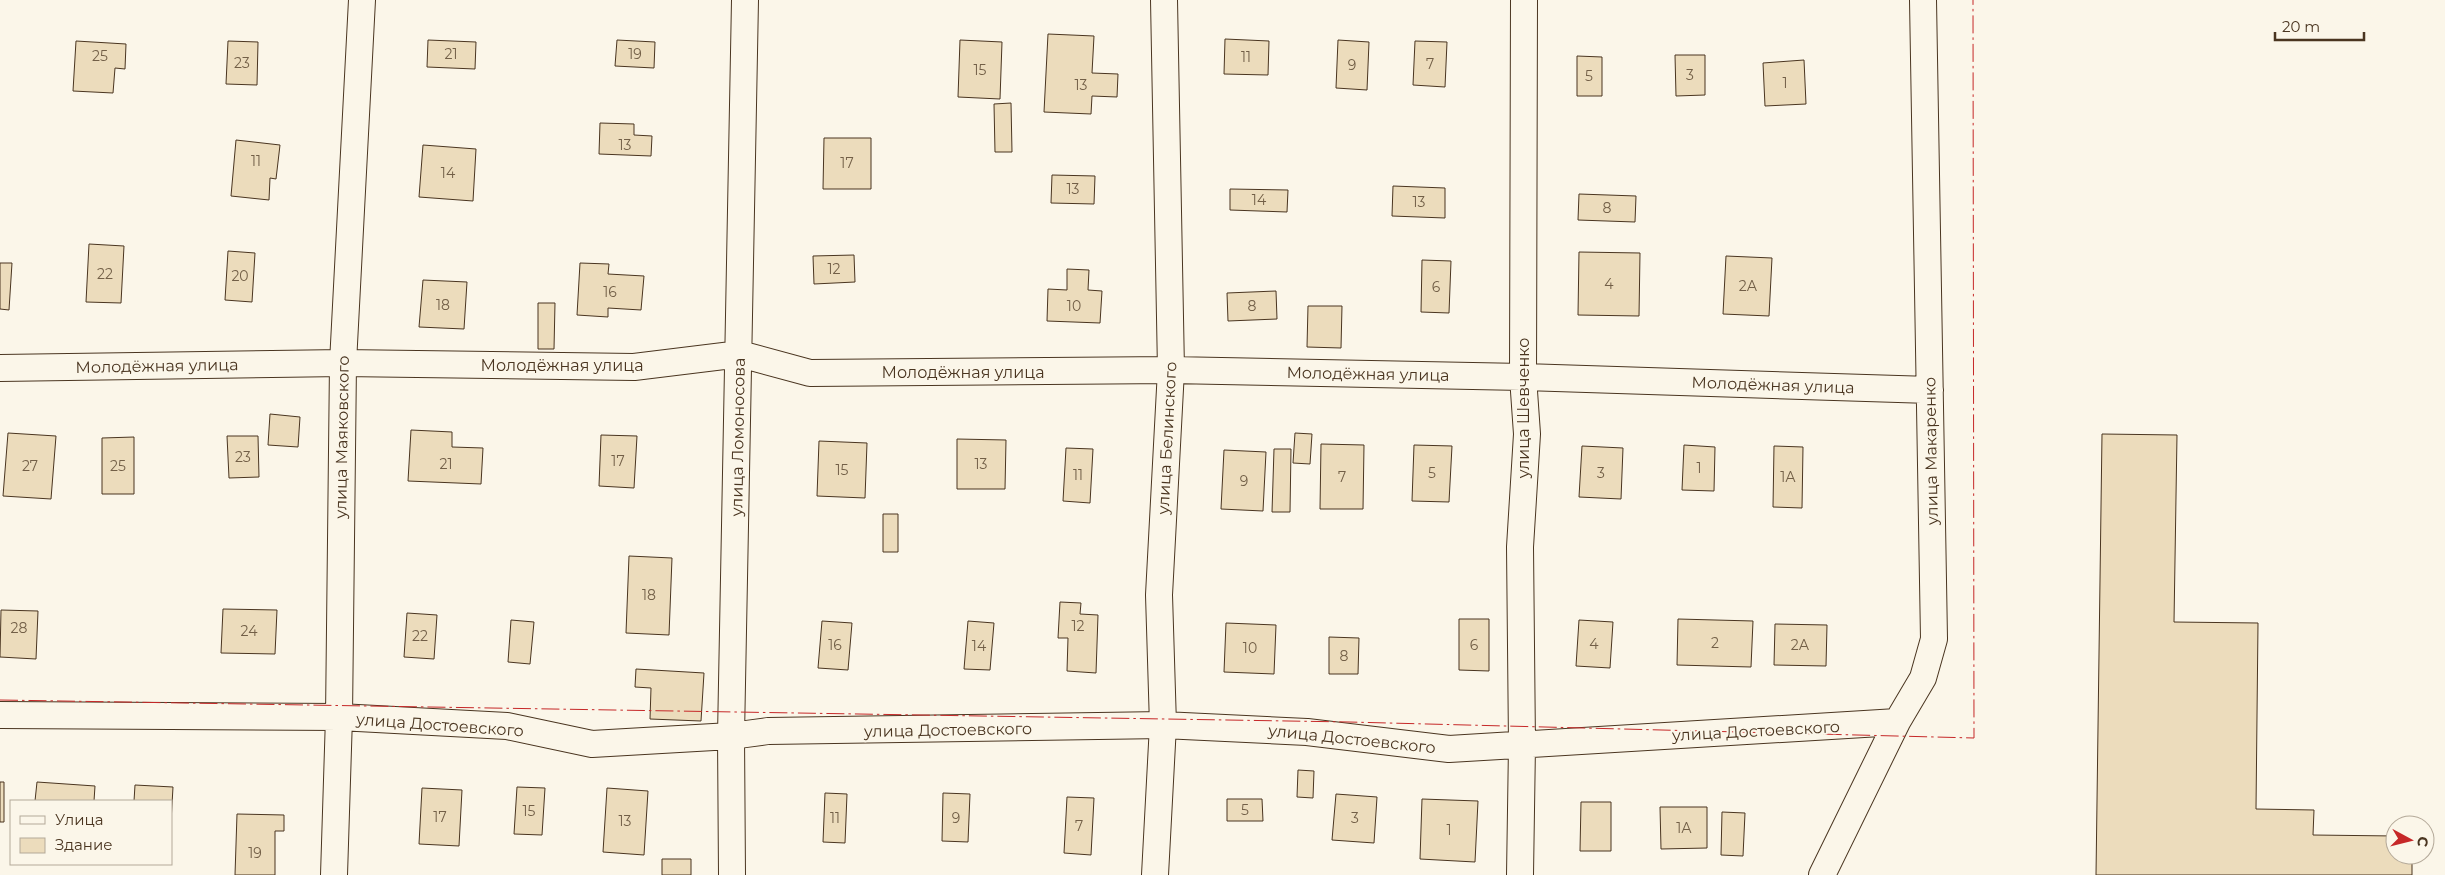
<svg xmlns="http://www.w3.org/2000/svg" width="2445" height="875" font-family="Montserrat,sans-serif">
	<rect width="100%" height="100%" fill="#fbf6e9"/>
	<path fill="#ecdcbc" stroke="#4a3520" d="M 1048,34 L 1094,36 L 1092,73 L 1118,74 L 1117,97 L 1092,96 L 1091,114 L 1044,112 Z
		M 1225,39 L 1269,41 L 1268,75 L 1224,74 Z
		M 428,40 L 476,42 L 475,69 L 427,67 Z
		M 617,40 L 655,42 L 654,68 L 615,66 Z
		M 960,40 L 1002,42 L 1000,99 L 958,97 Z
		M 1338,40 L 1369,42 L 1367,90 L 1336,88 Z
		M 76,41 L 126,44 L 125,69 L 115,68 L 113,93 L 73,91 Z
		M 228,41 L 258,42 L 257,85 L 226,84 Z
		M 1415,41 L 1447,42 L 1445,87 L 1413,85 Z
		M 1675,55 L 1705,55 L 1705,95 L 1676,96 Z
		M 1577,56 L 1602,57 L 1602,96 L 1577,96 Z
		M 1804,60 L 1806,104 L 1765,106 L 1763,63 Z
		M 1011,103 L 1012,152 L 995,152 L 994,104 Z
		M 600,123 L 634,124 L 634,135 L 652,136 L 651,156 L 599,154 Z
		M 824,138 L 871,138 L 871,189 L 823,189 Z
		M 236,140 L 280,145 L 276,179 L 270,178 L 269,200 L 231,196 Z
		M 423,145 L 476,149 L 473,201 L 419,197 Z
		M 1052,175 L 1095,176 L 1094,204 L 1051,203 Z
		M 1393,186 L 1445,188 L 1445,218 L 1392,216 Z
		M 1230,189 L 1288,190 L 1287,212 L 1230,210 Z
		M 1579,194 L 1636,196 L 1635,222 L 1578,220 Z
		M 89,244 L 124,246 L 121,303 L 86,302 Z
		M 228,251 L 255,253 L 252,302 L 225,300 Z
		M 1579,252 L 1640,253 L 1639,316 L 1578,315 Z
		M 854,255 L 855,282 L 814,284 L 813,256 Z
		M 1726,256 L 1772,258 L 1769,316 L 1723,314 Z
		M 1422,260 L 1451,261 L 1449,313 L 1421,312 Z
		M 0,263 L 12,263 L 9,310 L 0,309 Z
		M 580,263 L 609,264 L 608,274 L 644,276 L 641,310 L 608,308 L 608,317 L 577,315 Z
		M 1067,269 L 1089,270 L 1088,290 L 1102,291 L 1100,323 L 1047,321 L 1048,289 L 1067,290 Z
		M 423,280 L 467,282 L 464,329 L 419,327 Z
		M 1276,291 L 1277,319 L 1228,321 L 1227,293 Z
		M 538,303 L 555,303 L 554,349 L 538,349 Z
		M 1308,306 L 1342,306 L 1341,348 L 1307,347 Z
		M 270,414 L 300,417 L 298,447 L 268,445 Z
		M 411,430 L 452,432 L 452,447 L 483,448 L 481,484 L 408,481 Z
		M 8,433 L 56,436 L 51,499 L 3,496 Z
		M 1295,433 L 1312,434 L 1310,464 L 1293,463 Z
		M 2102,434 L 2177,435 L 2174,622 L 2258,623 L 2256,809 L 2314,810 L 2313,835 L 2395,836 L 2395,855 L 2412,855 L 2412,875 L 2096,875 Z
		M 601,435 L 637,436 L 634,488 L 599,486 Z
		M 227,436 L 258,436 L 259,477 L 229,478 Z
		M 134,437 L 134,494 L 102,494 L 102,438 Z
		M 957,439 L 1006,440 L 1005,489 L 957,489 Z
		M 819,441 L 867,443 L 865,498 L 817,496 Z
		M 1321,444 L 1364,445 L 1363,509 L 1320,509 Z
		M 1414,445 L 1452,446 L 1449,502 L 1412,501 Z
		M 1684,445 L 1715,447 L 1714,491 L 1682,490 Z
		M 1582,446 L 1623,448 L 1621,499 L 1579,497 Z
		M 1774,446 L 1803,447 L 1802,508 L 1773,507 Z
		M 1066,448 L 1093,449 L 1090,503 L 1063,501 Z
		M 1274,449 L 1291,449 L 1290,512 L 1272,512 Z
		M 1224,450 L 1266,452 L 1263,511 L 1221,509 Z
		M 883,514 L 898,514 L 898,552 L 883,552 Z
		M 629,556 L 672,558 L 669,635 L 626,633 Z
		M 1060,602 L 1081,603 L 1080,614 L 1098,615 L 1096,673 L 1067,671 L 1068,638 L 1058,638 Z
		M 223,609 L 277,610 L 275,654 L 221,653 Z
		M 1,610 L 38,611 L 36,659 L 0,657 Z
		M 407,613 L 437,615 L 434,659 L 404,657 Z
		M 1459,619 L 1489,619 L 1489,671 L 1459,670 Z
		M 1678,619 L 1753,621 L 1751,667 L 1677,665 Z
		M 511,620 L 534,622 L 530,664 L 508,662 Z
		M 1579,620 L 1613,622 L 1610,668 L 1576,666 Z
		M 822,621 L 852,623 L 848,670 L 818,668 Z
		M 968,621 L 994,623 L 990,670 L 964,669 Z
		M 1226,623 L 1276,625 L 1274,674 L 1224,672 Z
		M 1775,624 L 1827,625 L 1826,666 L 1774,665 Z
		M 1329,637 L 1359,638 L 1358,674 L 1329,674 Z
		M 636,669 L 704,673 L 701,721 L 650,719 L 651,688 L 635,687 Z
		M 1298,770 L 1314,771 L 1313,798 L 1297,797 Z
		M 0,782 L 4,782 L 4,822 L 0,822 Z
		M 37,782 L 95,786 L 94,801 L 35,801 Z
		M 135,785 L 173,787 L 171,822 L 171,801 L 134,801 Z
		M 517,787 L 545,788 L 542,835 L 514,834 Z
		M 422,788 L 462,790 L 459,846 L 419,844 Z
		M 607,788 L 648,791 L 644,855 L 603,852 Z
		M 825,793 L 847,794 L 845,843 L 823,842 Z
		M 943,793 L 970,794 L 968,842 L 942,841 Z
		M 1336,794 L 1377,797 L 1374,843 L 1332,840 Z
		M 1067,797 L 1094,798 L 1091,855 L 1064,853 Z
		M 1227,799 L 1262,799 L 1263,821 L 1227,821 Z
		M 1422,799 L 1478,801 L 1475,862 L 1420,859 Z
		M 1581,802 L 1611,802 L 1611,851 L 1580,851 Z
		M 1660,807 L 1707,807 L 1707,848 L 1661,849 Z
		M 1722,812 L 1745,813 L 1743,856 L 1721,855 Z
		M 237,814 L 284,815 L 284,831 L 275,831 L 275,875 L 235,875 Z
		M 662,859 L 691,859 L 691,875 L 662,875 Z"/>
	<g fill="none" stroke-linecap="round" stroke-linejoin="round">
		<g stroke="#4a3520" stroke-width="28">
			<path id="minor" d="M 0,368 L 343,363 L 634,367 L 740,354 L 810,373 L 1171,370 L 1523,377 L 1930,390
				M 0,715 L 339,717 L 507,726 L 592,744 L 731,736 L 768,731 L 1163,725 L 1307,732 L 1449,749 L 1897,722
				M 334,875 L 339,717 L 343,363 L 362,0
				M 732,875 L 731,736 L 745,0
				M 1155,875 L 1163,725 L 1159,595 L 1171,370 L 1164,0
				M 1520,875 L 1522,745 L 1520,547 L 1527,434 L 1523,377 L 1524,0
				M 1822,875 L 1897,722 L 1923,678 L 1934,639 L 1923,0"/>
		</g>
		<use href="#minor" stroke="#fbf6e9" stroke-width="26"/>
		<path stroke="#c62828" stroke-width="1" stroke-dasharray="18 4 2.5 4" stroke-linecap="butt" d="M 0,700 L 1349,722 L 1974,738 L 1973,0"/>
	</g>
	<g text-anchor="middle" dominant-baseline="central" stroke-width="4" stroke-linejoin="round" paint-order="stroke">
		<g font-size="14" fill="#725f47">
			<text x="451" y="54">21</text>
			<text x="635" y="54">19</text>
			<text x="100" y="56">25</text>
			<text x="1246" y="57">11</text>
			<text x="242" y="63">23</text>
			<text x="1430" y="64">7</text>
			<text x="1352" y="65">9</text>
			<text x="980" y="70">15</text>
			<text x="1690" y="75">3</text>
			<text x="1589" y="76">5</text>
			<text x="1785" y="83">1</text>
			<text x="1081" y="85">13</text>
			<text x="625" y="145">13</text>
			<text x="256" y="161">11</text>
			<text x="847" y="163">17</text>
			<text x="448" y="173">14</text>
			<text x="1073" y="189">13</text>
			<text x="1259" y="200">14</text>
			<text x="1419" y="202">13</text>
			<text x="1607" y="208">8</text>
			<text x="834" y="269">12</text>
			<text x="105" y="274">22</text>
			<text x="240" y="276">20</text>
			<text x="1609" y="284">4</text>
			<text x="1748" y="286">2А</text>
			<text x="1436" y="287">6</text>
			<text x="610" y="292">16</text>
			<text x="443" y="305">18</text>
			<text x="1074" y="306">10</text>
			<text x="1252" y="306">8</text>
			<text x="243" y="457">23</text>
			<text x="618" y="461">17</text>
			<text x="446" y="464">21</text>
			<text x="981" y="464">13</text>
			<text x="30" y="466">27</text>
			<text x="118" y="466">25</text>
			<text x="1699" y="468">1</text>
			<text x="842" y="470">15</text>
			<text x="1432" y="473">5</text>
			<text x="1601" y="473">3</text>
			<text x="1078" y="475">11</text>
			<text x="1342" y="477">7</text>
			<text x="1788" y="477">1А</text>
			<text x="1244" y="481">9</text>
			<text x="649" y="595">18</text>
			<text x="1078" y="626">12</text>
			<text x="19" y="628">28</text>
			<text x="249" y="631">24</text>
			<text x="420" y="636">22</text>
			<text x="1715" y="643">2</text>
			<text x="1594" y="644">4</text>
			<text x="835" y="645">16</text>
			<text x="1474" y="645">6</text>
			<text x="1800" y="645">2А</text>
			<text x="979" y="646">14</text>
			<text x="1250" y="648">10</text>
			<text x="1344" y="656">8</text>
			<text x="1245" y="810">5</text>
			<text x="529" y="811">15</text>
			<text x="440" y="817">17</text>
			<text x="835" y="818">11</text>
			<text x="956" y="818">9</text>
			<text x="1355" y="818">3</text>
			<text x="625" y="821">13</text>
			<text x="1079" y="826">7</text>
			<text x="1684" y="828">1А</text>
			<text x="1449" y="830">1</text>
			<text x="255" y="853">19</text>
		</g>
		<g font-size="16" fill="#4a3520" stroke="#fbf6e9">
			<text x="562" y="365">Молодёжная улица</text>
			<text transform="translate(157 366) rotate(-1)">Молодёжная улица</text>
			<text x="963" y="372">Молодёжная улица</text>
			<text transform="translate(1368 374) rotate(1)">Молодёжная улица</text>
			<text transform="translate(1773 385) rotate(2)">Молодёжная улица</text>
			<text transform="translate(1523 408) rotate(-90)">улица Шевченко</text>
			<text transform="translate(342 437) rotate(-89)">улица Маяковского</text>
			<text transform="translate(738 437) rotate(-89)">улица Ломоносова</text>
			<text transform="translate(1167 438) rotate(-87)">улица Белинского</text>
			<text transform="translate(1931 451) rotate(-91)">улица Макаренко</text>
			<text transform="translate(440 725) rotate(4)">улица Достоевского</text>
			<text transform="translate(948 730) rotate(-1)">улица Достоевского</text>
			<text transform="translate(1756 731) rotate(-3)">улица Достоевского</text>
			<text transform="translate(1352 739) rotate(6)">улица Достоевского</text>
		</g>
	</g>
	<rect x="10" y="800" width="162" height="65" fill="#fbf6e9" stroke="#b4a999"/>
	<rect x="20" y="816" width="25" height="8" fill="#fbf6e9" stroke="#b4a999"/>
	<text x="55" y="825" font-size="15" fill="#4a3520">Улица</text>
	<rect x="20" y="838" width="25" height="15" fill="#ecdcbc" stroke="#b4a999"/>
	<text x="55" y="850" font-size="15" fill="#4a3520">Здание</text>
	<g transform="translate(2410 840) rotate(97)"><circle r="24" fill="#fbf6e9" stroke="#b4a999"/>
	<path d="M0-4L9 19L0 12L-9 19Z" fill="#c62828"/>
	<text y="-8" font-size="14" font-weight="bold" text-anchor="middle" fill="#4a3520">С</text>
	</g>
	<path d="M2275 32v8h89v-8" fill="none" stroke="#4a3520" stroke-width="2.5"/>
	<text x="2282" y="32" font-size="15" fill="#4a3520" stroke="#fbf6e9" stroke-width="4" paint-order="stroke">20 m</text>
</svg>
